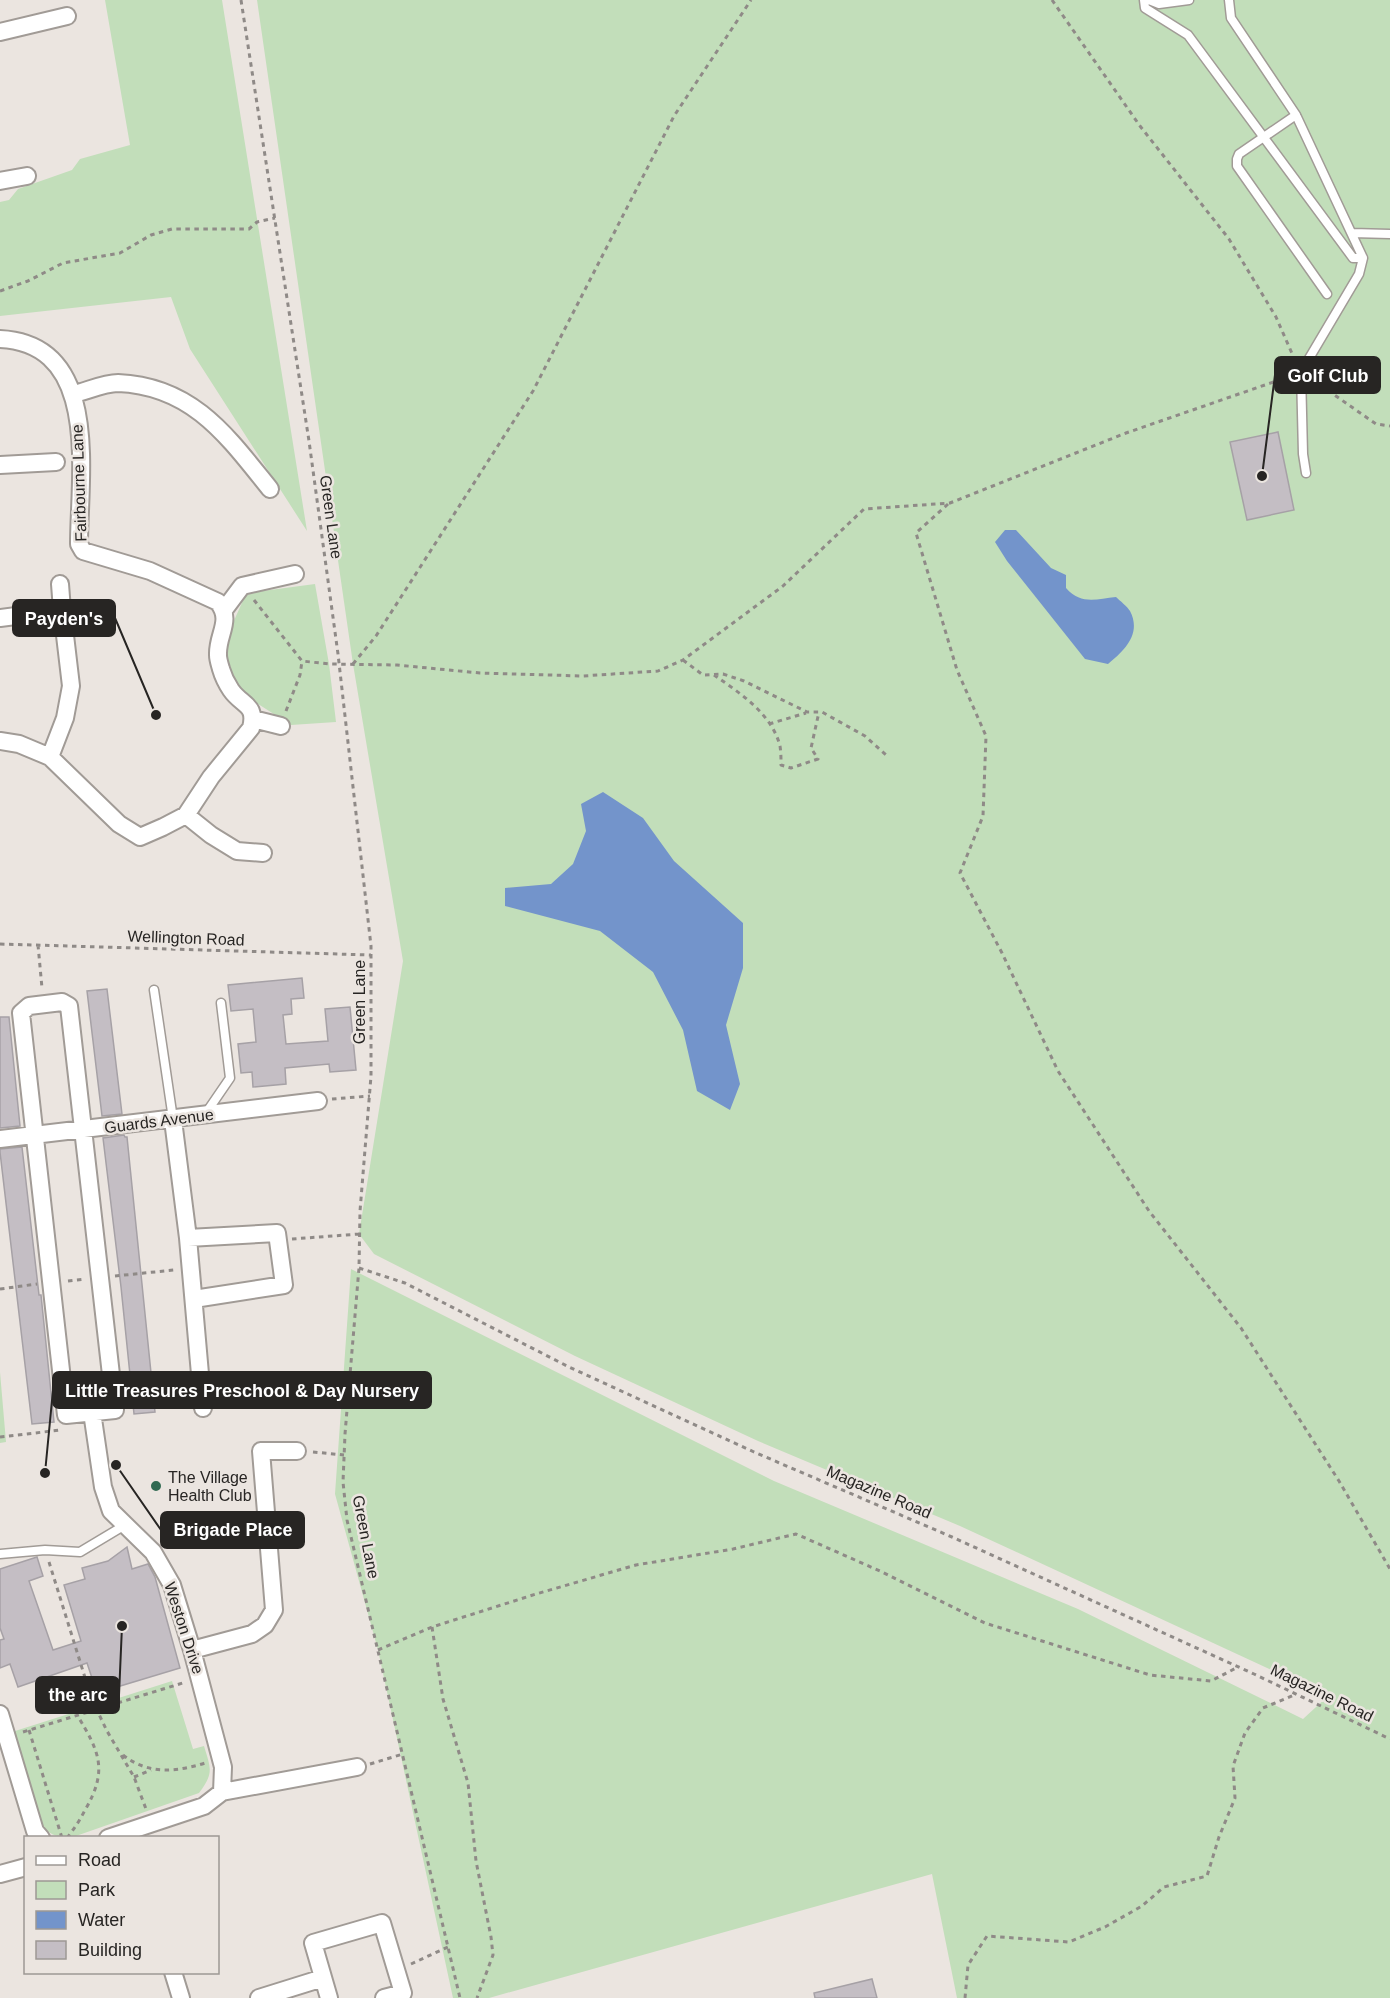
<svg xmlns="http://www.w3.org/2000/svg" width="1390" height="1998" font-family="Helvetica,sans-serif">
	<rect width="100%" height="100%" fill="#ebe5e0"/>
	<path fill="#c2deba" d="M 105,0 L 222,0 L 307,531 L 190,349 L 171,297 L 0,316 L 0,202 L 9,200 L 18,189 L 72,170 L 80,159 L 130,145 Z
		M 257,0 L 1390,0 L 1390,1998 L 957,1998 L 932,1874 L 489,1998 L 453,1998 L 378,1650 L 335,1494 L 351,1269 L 774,1481 L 1078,1609 L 1303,1719 L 1328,1696 L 960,1526 L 758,1441 L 575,1356 L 374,1254 L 359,1234 L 403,961 L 353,664 Z
		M 315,584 L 329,664 L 336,722 L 291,725 L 255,702 L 237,686 L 225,653 L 232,625 L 245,596 L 255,592 Z
		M 0,1372 L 6,1442 L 0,1443 Z
		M 172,1681 L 193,1749 L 204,1746 C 211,1769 214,1773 199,1793 L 73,1837 C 55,1837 49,1836 39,1820 L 12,1732 Z"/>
	<path fill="#7394cb" d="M 1005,530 L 1016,530 L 1051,568 L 1066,575 L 1066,588 C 1081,605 1096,599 1116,597 C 1120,601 1127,606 1130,611 C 1142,634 1124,651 1108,664 L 1085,659 L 1007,561 L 995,542 Z
		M 603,792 L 643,818 L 674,861 L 743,923 L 743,968 L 726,1025 L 740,1084 L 730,1110 L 697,1091 L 683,1030 L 653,972 L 600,931 L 505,906 L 505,888 L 551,884 L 573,864 L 586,831 L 581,804 Z"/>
	<path fill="#c4bec4" stroke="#a6a1a6" stroke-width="1.5" d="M 1278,432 L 1294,510 L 1247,520 L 1230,442 Z
		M 302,978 L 304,998 L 291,999 L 292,1014 L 283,1015 L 286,1044 L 328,1041 L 325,1009 L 350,1007 L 356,1070 L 330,1072 L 329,1064 L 285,1068 L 286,1084 L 253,1087 L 252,1072 L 241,1073 L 238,1044 L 256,1042 L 253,1009 L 231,1011 L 228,985 Z
		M 107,989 L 122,1114 L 102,1116 L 87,991 Z
		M 0,1017 L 9,1017 L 20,1126 L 0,1128 Z
		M 124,1135 L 125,1137 L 127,1137 L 155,1412 L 134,1414 L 121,1287 L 103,1138 Z
		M 22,1147 L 39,1295 L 41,1295 L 54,1422 L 32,1424 L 0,1152 L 0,1149 Z
		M 127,1547 L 132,1569 L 148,1564 L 155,1577 L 180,1668 L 97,1693 L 87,1663 L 18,1687 L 10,1664 L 0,1668 L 0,1640 L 4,1639 L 0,1628 L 0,1569 L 37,1557 L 43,1576 L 29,1581 L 53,1650 L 81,1641 L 64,1585 L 85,1579 L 82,1568 L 108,1561 Z
		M 872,1979 L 877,1998 L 815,1998 L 814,1993 Z"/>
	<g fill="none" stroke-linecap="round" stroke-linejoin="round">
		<g stroke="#a19b96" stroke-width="11">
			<path id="service" d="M 1144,0 L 1145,8 L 1188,35 L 1353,258 L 1363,258
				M 1149,0 L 1159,4 L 1189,0
				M 1229,0 L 1231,18 L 1296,115 L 1363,258 L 1359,274 L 1301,372 L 1303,454 L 1306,473
				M 1296,115 L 1239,154 L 1237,159 L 1237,166 L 1327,294
				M 1352,233 L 1390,234
				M 154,990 L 173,1119
				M 206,1113 L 230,1078 L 221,1003
				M 0,1554 L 45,1550 L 80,1552 L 125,1525"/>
		</g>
		<g stroke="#a19b96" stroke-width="20">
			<path id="minor" d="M 0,32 L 67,16
				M 0,181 L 27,176
				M 0,339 C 102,344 79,475 79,544 L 83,551 L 150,571 L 218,602 C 233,621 217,634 218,655 C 218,660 220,665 221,669 C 223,676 227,684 231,690 C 242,706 257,704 251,728 L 211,777 L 186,815 L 163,827 L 140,837 L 119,824 L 50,757 L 19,744 L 0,741
				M 74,394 C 87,391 104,383 118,383 C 193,386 228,437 270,489
				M 0,465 L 56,462
				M 60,584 L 62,610
				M 224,610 L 242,586 L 295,574
				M 0,618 L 62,610 L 71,686 L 65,718 L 50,757
				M 253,719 L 281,726
				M 186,815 L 211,835 L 237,851 L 263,853
				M 62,1002 L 69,1006 L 115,1410 L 66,1415 L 21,1013 L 29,1006 Z
				M 173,1120 L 188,1238 L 203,1408
				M 0,1139 L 318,1101
				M 188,1238 L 277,1233 L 284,1285 L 194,1299
				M 92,1412 L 103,1487 L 111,1511 L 153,1552 L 172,1585 L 192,1650 L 223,1767 L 222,1792
				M 192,1650 L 252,1634 L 265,1625 L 274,1610 L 261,1451 L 297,1451
				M 0,1714 L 35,1831 L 41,1838
				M 108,1838 L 204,1806 L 222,1792 L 357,1767
				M 0,1874 L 26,1867
				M 173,1972 L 181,1998
				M 259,1998 L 323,1978
				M 329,1998 L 313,1943 L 382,1923 L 403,1993 L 384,1998"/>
		</g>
		<path stroke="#8f8a87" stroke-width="3" stroke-dasharray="4.5 4.5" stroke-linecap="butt" d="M 241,0 L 309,441 L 338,654 L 371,946 L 371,1076 L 360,1211 L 359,1268 L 345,1434 L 343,1482 L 347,1520 L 460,1998
			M 1052,0 L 1140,126 L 1229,239 L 1276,317 L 1294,358
			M 0,291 L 28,281 L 63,263 L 120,253 L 151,235 L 172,229 L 249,229 L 257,222 L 275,218
			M 1313,380 L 1376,424 L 1390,426
			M 948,504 L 916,533 L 957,670 L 986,736 L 983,816 L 960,873 L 1002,953 L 1058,1071 L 1149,1211 L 1241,1328 L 1339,1481 L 1390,1569
			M 254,600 L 302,661 L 329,664 L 397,665 L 480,673 L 583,676 L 658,671 L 683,660 L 783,586 L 864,509 L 950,503 L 1126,433 L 1288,377
			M 683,660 L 703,675 L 723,674 L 744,681 L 807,712 L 822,712 L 865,736 L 886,755
			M 353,664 L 376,636 L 533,391 L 674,116 L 751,0
			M 714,675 C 740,693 772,714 780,746 C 781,752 781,759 781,765 L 791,768 L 818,759 L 811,748 L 819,712
			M 286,711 L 300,675 L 302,661
			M 769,724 L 806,713
			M 0,944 L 371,955
			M 38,945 L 42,988
			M 332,1099 L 370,1096
			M 292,1239 L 359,1234
			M 359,1268 L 405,1283 L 569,1367 L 754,1452 L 952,1537 L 1254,1674 L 1390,1739
			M 115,1276 L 174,1270
			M 68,1281 L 85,1279
			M 0,1289 L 37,1284
			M 0,1437 L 61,1430
			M 313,1452 L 344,1455
			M 49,1562 L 92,1700 L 107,1731 L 134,1777 L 146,1809
			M 432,1627 L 443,1699 L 468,1783 L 476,1861 L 491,1937 L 493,1955 L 477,1998
			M 378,1650 L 432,1627 L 536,1594 L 636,1565 L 733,1549 L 796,1534 L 880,1571 L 985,1623 L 1150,1675 L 1211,1681 L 1238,1667
			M 29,1730 L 62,1838
			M 23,1732 L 186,1682
			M 123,1755 C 148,1775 177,1772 205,1763
			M 370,1764 L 403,1754
			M 134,1777 L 151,1770
			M 67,1838 C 74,1829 80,1820 85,1810 C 108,1771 100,1752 77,1715
			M 411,1964 L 448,1947
			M 965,1998 L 968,1965 L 987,1936 L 1069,1942 L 1105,1927 L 1142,1906 L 1164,1887 L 1207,1876 L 1219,1837 L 1235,1798 L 1233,1766 L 1245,1733 L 1263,1708 L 1294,1695"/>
		<use href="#service" stroke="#fff" stroke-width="8"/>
		<use href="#minor" stroke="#fff" stroke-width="16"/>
	</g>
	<circle fill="#316a52" stroke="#ebe5e0" stroke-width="2" cx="156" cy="1486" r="6"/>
	<g text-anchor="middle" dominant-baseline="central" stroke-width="5" stroke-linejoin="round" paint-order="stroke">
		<g font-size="16" fill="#272523" stroke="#ebe5e0">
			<text transform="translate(79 483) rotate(-92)">Fairbourne Lane</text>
			<text transform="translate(331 517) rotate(82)">Green Lane</text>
			<text transform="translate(186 938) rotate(2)">Wellington Road</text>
			<text transform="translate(359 1002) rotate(-90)">Green Lane</text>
			<text transform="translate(159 1121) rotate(-7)">Guards Avenue</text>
			<text transform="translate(879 1492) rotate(23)">Magazine Road</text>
			<text transform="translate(366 1537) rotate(79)">Green Lane</text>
			<text transform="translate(184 1628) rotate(72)">Weston Drive</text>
			<text transform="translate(1322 1693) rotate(26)">Magazine Road</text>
		</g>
		<g font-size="16" fill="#272523" stroke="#ebe5e0" text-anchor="start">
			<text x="168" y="1477">The Village<tspan x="168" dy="18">Health Club</tspan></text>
		</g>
	</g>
	<path fill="none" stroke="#272523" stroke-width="2" d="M1262 476L1275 375M156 715L115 618M45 1473L53 1390M116 1465L161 1530M122 1626L119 1695"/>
	<g fill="#272523" stroke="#ebe5e0" stroke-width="2">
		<circle cx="1262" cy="476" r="6"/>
		<circle cx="156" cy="715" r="6"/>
		<circle cx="45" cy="1473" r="6"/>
		<circle cx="116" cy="1465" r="6"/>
		<circle cx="122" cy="1626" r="6"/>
	</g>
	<g fill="#272523" stroke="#272523" stroke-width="2">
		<rect x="1275" y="357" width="105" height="36" rx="6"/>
		<rect x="13" y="600" width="102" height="36" rx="6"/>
		<rect x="53" y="1372" width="378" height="36" rx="6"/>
		<rect x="161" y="1512" width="143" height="36" rx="6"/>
		<rect x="36" y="1677" width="83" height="36" rx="6"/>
	</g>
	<g font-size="18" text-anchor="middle" font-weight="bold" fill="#fff">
		<text x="1328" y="382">Golf Club</text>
		<text x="64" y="625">Payden's</text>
		<text x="242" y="1397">Little Treasures Preschool &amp; Day Nursery</text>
		<text x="233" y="1536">Brigade Place</text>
		<text x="78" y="1701">the arc</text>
	</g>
	<rect x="24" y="1836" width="195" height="138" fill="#ebe5e0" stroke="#9d9894" stroke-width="1.5"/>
	<rect x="36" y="1856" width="30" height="9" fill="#ffffff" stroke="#9d9894" stroke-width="1.5"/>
	<text x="78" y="1866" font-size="18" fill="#272523">Road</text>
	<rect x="36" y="1881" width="30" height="18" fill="#c2deba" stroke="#9d9894" stroke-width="1.5"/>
	<text x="78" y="1896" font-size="18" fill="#272523">Park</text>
	<rect x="36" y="1911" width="30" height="18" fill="#7394cb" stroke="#9d9894" stroke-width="1.5"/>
	<text x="78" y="1926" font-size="18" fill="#272523">Water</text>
	<rect x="36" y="1941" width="30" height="18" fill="#c4bec4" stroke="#9d9894" stroke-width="1.5"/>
	<text x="78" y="1956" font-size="18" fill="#272523">Building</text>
</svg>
